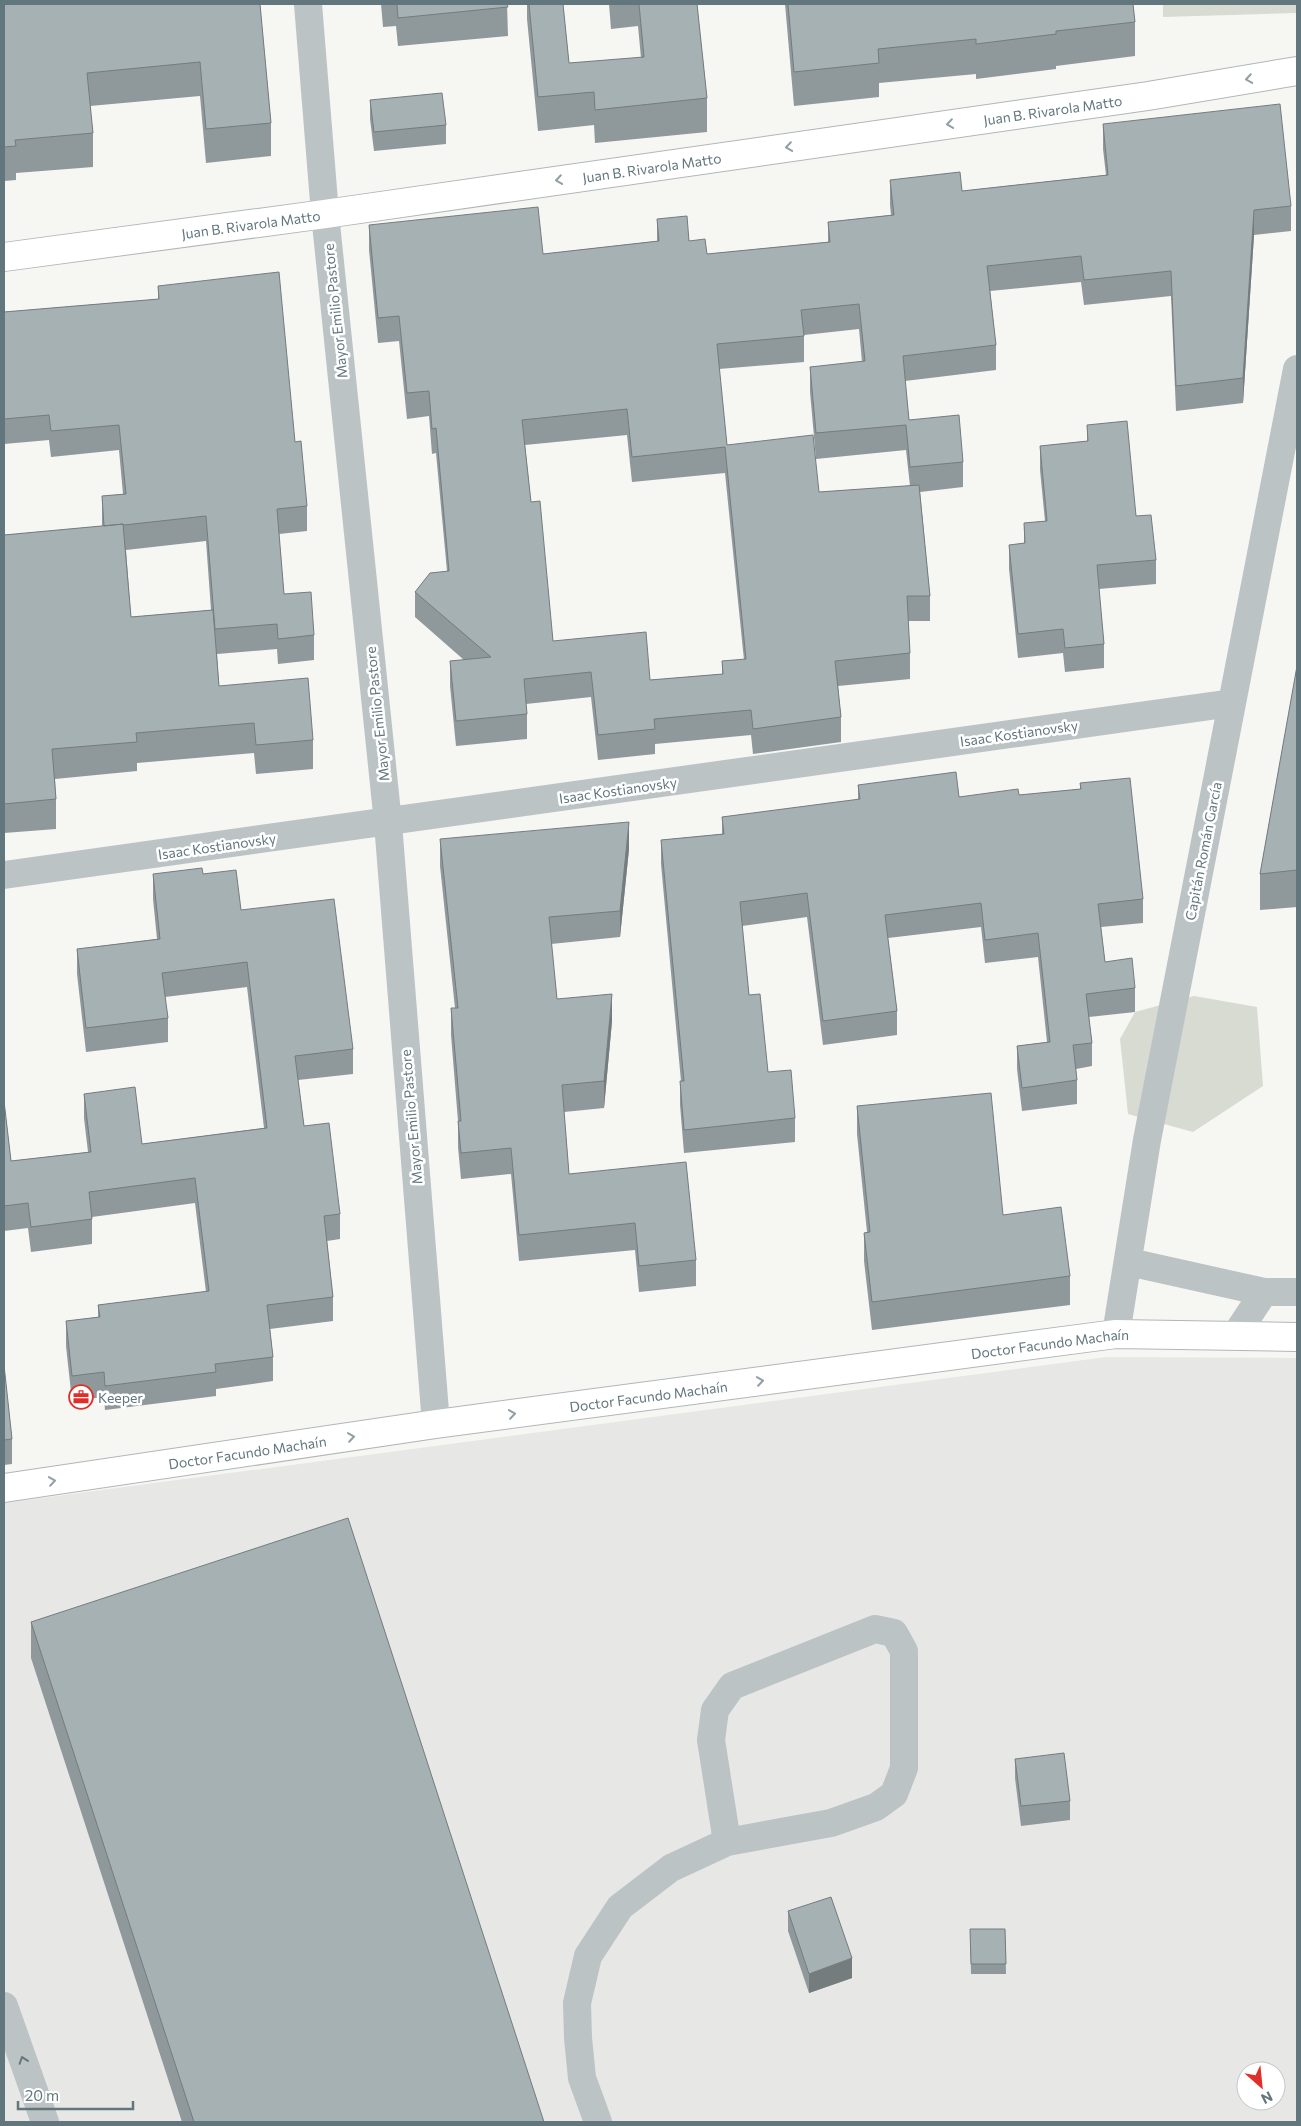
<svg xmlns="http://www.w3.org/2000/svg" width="1301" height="2126" font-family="Commissioner,sans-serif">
	<rect width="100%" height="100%" fill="#f6f6f3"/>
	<path fill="#e7e7e6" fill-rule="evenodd" d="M 1106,1357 L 1297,1358 L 1297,2122 L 4,2122 L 4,1503 ZM 1246,2071 L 1276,2071 L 1276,2101 L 1246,2101 Z"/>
	<path fill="#d7dbd2" d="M 1163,4 L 1297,4 L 1297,13 L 1163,17 Z
		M 1194,996 L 1257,1007 L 1263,1086 L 1193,1132 L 1128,1114 L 1120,1039 L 1135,1012 Z"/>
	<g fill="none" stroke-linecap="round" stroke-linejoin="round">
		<g stroke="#b0b7b9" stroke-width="30">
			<g id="major">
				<path id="s1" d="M 4,257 L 325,214 L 1148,96 L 1297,71"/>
				<path id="s2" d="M 4,1488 L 436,1424 L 1116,1334 L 1297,1337"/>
			</g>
		</g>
		<path stroke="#bcc3c5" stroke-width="28" d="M 308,4 L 325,214 L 388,823 L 436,1424
			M 4,875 L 1232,703
			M 1129,1262 L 1264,1292 L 1297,1292
			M 1116,1334 L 1147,1140 L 1297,369
			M 1235,1336 L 1264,1292
			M 4,2006 L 45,2122
			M 598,2122 L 582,2078 L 578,2038 L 577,2003 L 588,1956 L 620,1907 L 671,1868 L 727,1842 L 831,1823 L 876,1807 L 894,1794 L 904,1768 L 904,1651 L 894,1633 L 875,1629 L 732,1686 L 715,1710 L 711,1740 L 727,1842"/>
		<use href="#major" stroke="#fff" stroke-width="28"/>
	</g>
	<path fill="#8f989b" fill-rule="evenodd" d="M 4,4 L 260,4 L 271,123 L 271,156 L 206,163 L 200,96 L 90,106 L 93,133 L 93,167 L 16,173 L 16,180 L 4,181 Z
		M 381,4 L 507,4 L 508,36 L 398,46 L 396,26 L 383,27 Z
		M 527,4 L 563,4 L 569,63 L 641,58 L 638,26 L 611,29 L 609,4 L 697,4 L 707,98 L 707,132 L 595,143 L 594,125 L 538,131 L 527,19 Z
		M 785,4 L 1133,4 L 1135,22 L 1135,56 L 1056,66 L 1056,69 L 976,79 L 976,74 L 879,83 L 879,97 L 794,106 Z
		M 370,100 L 446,125 L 446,144 L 374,151 L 370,119 Z
		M 1103,124 L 1291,206 L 1291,231 L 1254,235 L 1243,403 L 1176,411 L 1171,296 L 1084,305 L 1081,282 L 990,291 L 996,345 L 996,370 L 905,381 L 909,420 L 963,462 L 963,487 L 920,492 L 930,596 L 930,621 L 908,621 L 910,653 L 910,679 L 838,686 L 841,717 L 841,742 L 753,754 L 751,735 L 655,744 L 655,754 L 598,760 L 591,697 L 526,704 L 527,714 L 527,739 L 456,746 L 450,686 L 450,661 L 464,660 L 415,617 L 415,592 L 447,571 L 436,453 L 432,454 L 429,416 L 407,419 L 399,341 L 378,343 L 369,250 L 369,225 L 543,254 L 657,241 L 657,219 L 707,254 L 828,242 L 828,222 L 891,215 L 890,205 L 890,180 L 962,191 L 1106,175 L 1103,149 ZM 859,329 L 862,362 L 810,367 L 810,392 L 816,459 L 906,450 L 910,486 L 819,492 L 727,445 L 719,369 L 804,362 L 804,335 ZM 627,435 L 632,482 L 725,473 L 744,660 L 722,661 L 722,674 L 650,680 L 553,641 L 531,502 L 525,445 Z
		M 158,286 L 295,442 L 307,506 L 307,531 L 279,534 L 284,594 L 314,635 L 314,660 L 278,664 L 277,649 L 217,654 L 219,686 L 313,740 L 313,769 L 256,774 L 254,753 L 137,763 L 137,771 L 55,779 L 56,799 L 56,829 L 4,833 L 4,535 L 102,526 L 102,496 L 123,494 L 119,450 L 51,457 L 49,440 L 4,444 L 4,312 L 158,299 ZM 206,541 L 211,610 L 131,617 L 126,550 Z
		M 1087,425 L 1136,516 L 1156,560 L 1156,584 L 1099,589 L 1104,644 L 1104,668 L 1065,672 L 1063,653 L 1018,658 L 1009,569 L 1009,545 L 1024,543 L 1024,523 L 1045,521 L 1040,470 L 1040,446 L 1087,441 Z
		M 1297,666 L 1297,907 L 1260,910 L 1260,874 Z
		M 1080,783 L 1143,899 L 1143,923 L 1101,927 L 1105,962 L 1135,988 L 1135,1012 L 1089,1017 L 1092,1043 L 1092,1066 L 1076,1069 L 1077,1080 L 1077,1104 L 1022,1111 L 1017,1069 L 1017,1046 L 1047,1042 L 1038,957 L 985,963 L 981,927 L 888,938 L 897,1011 L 897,1035 L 823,1045 L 807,917 L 742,926 L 749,995 L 768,1072 L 795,1118 L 795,1142 L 684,1153 L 680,1105 L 680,1081 L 681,1081 L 661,864 L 661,840 L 722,834 L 722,817 L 858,800 L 858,785 L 959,797 L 1019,795 L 1080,789 Z
		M 440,839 L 629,849 L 620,937 L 551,944 L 557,999 L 612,1021 L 604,1108 L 564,1112 L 569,1174 L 696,1260 L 696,1286 L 639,1292 L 635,1250 L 519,1261 L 511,1174 L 461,1179 L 458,1147 L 458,1121 L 451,1035 L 451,1008 L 455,1008 L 440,866 Z
		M 153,874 L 203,874 L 241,910 L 353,1049 L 353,1074 L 298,1080 L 304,1126 L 340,1214 L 340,1239 L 327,1241 L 333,1297 L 333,1321 L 270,1329 L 273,1357 L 273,1381 L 216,1389 L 216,1396 L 105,1410 L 104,1397 L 72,1401 L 66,1346 L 66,1321 L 98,1317 L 98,1305 L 206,1292 L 195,1203 L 92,1217 L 92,1244 L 31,1252 L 28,1228 L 4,1231 L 4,1101 L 11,1161 L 88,1152 L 84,1118 L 84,1094 L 142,1144 L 264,1128 L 247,987 L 165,997 L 168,1018 L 168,1042 L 86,1052 L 77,974 L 77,949 L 157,939 L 153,899 Z
		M 857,1106 L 1003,1215 L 1070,1276 L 1070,1305 L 872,1330 L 864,1261 L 864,1233 L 867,1232 L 857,1134 Z
		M 4,1365 L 12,1439 L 12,1464 L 4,1465 Z
		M 31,1622 L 544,2122 L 182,2122 L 31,1658 Z
		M 1015,1759 L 1070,1801 L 1070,1820 L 1021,1826 L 1015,1778 Z
		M 788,1911 L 852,1978 L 809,1993 L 788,1931 Z
		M 970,1929 L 1005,1929 L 1006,1974 L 971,1974 Z"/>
	<path fill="#747c7e" d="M 1254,210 L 1254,235 L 1243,403 L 1243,378 Z
		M 629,822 L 629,849 L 620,937 L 620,911 Z
		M 612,994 L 612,1021 L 604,1108 L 604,1081 Z
		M 852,1958 L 852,1978 L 809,1993 L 809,1974 Z"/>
	<path fill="#a6b1b4" stroke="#747c7e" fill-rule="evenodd" d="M 4,4 L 260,4 L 271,123 L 206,129 L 200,62 L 87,73 L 93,133 L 15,140 L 16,146 L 4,147 Z
		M 397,4 L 507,4 L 508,7 L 398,18 Z
		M 529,4 L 563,4 L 569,63 L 644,57 L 639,4 L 697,4 L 707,98 L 595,110 L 594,92 L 538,97 Z
		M 788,4 L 1133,4 L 1135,22 L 1056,31 L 1056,34 L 976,44 L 976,39 L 878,49 L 879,63 L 794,72 Z
		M 442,93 L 446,125 L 374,132 L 370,100 Z
		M 1280,104 L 1291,206 L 1254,210 L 1243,378 L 1176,386 L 1171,271 L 1084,280 L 1081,256 L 987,266 L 996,345 L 903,356 L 909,420 L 959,415 L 963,462 L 910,467 L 906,425 L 816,433 L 810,367 L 865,361 L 859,304 L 801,310 L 804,336 L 717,344 L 727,445 L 813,435 L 819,492 L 919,485 L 930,596 L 907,596 L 910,653 L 835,661 L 841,717 L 753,729 L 751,710 L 654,719 L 655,729 L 598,735 L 591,672 L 524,679 L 527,714 L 456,721 L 450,661 L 491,657 L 415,592 L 430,573 L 449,571 L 436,428 L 432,429 L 429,391 L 407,393 L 399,316 L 378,318 L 369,225 L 538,207 L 543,254 L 659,241 L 657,219 L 687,216 L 689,241 L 705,239 L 707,254 L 830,242 L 828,222 L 894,215 L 890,180 L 960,172 L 962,191 L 1108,175 L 1103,124 ZM 627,409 L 632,457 L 725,447 L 746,659 L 722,661 L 723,674 L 650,680 L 646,632 L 553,641 L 540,501 L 531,502 L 522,420 Z
		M 279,272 L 295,442 L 301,441 L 307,506 L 277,509 L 284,594 L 311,592 L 314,635 L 278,639 L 277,624 L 215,629 L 206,516 L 124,525 L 123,524 L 104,526 L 102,496 L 126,494 L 119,425 L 51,431 L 49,415 L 4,419 L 4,312 L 159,299 L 158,286 Z
		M 1127,421 L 1136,516 L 1151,515 L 1156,560 L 1097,565 L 1104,644 L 1065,648 L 1063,629 L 1018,634 L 1009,545 L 1025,543 L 1024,523 L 1047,521 L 1040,446 L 1088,441 L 1087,425 Z
		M 123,524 L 131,617 L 213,610 L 219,686 L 308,678 L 313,740 L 256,745 L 254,723 L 136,733 L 137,742 L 52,749 L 56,799 L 4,804 L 4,535 Z
		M 1297,666 L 1297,870 L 1260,874 Z
		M 956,772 L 959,797 L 1018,789 L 1019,795 L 1081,789 L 1080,783 L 1130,778 L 1143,899 L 1098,904 L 1105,962 L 1132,958 L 1135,988 L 1086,994 L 1092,1043 L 1073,1045 L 1077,1080 L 1022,1088 L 1017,1046 L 1050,1042 L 1038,933 L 985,940 L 981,903 L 885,915 L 897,1011 L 823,1021 L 807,893 L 740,902 L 749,995 L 760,994 L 768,1072 L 791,1070 L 795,1118 L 684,1130 L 680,1081 L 684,1081 L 661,840 L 724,834 L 722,817 L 860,799 L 858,785 Z
		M 629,822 L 620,911 L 549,917 L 557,999 L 612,994 L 604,1081 L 562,1085 L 569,1174 L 686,1162 L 696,1260 L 639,1266 L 635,1223 L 519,1235 L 511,1148 L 461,1153 L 458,1121 L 461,1121 L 451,1008 L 458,1008 L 440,839 Z
		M 202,868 L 203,874 L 236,870 L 241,910 L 334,899 L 353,1049 L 295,1056 L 304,1126 L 329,1123 L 340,1214 L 324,1216 L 333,1297 L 267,1305 L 273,1357 L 215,1364 L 216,1372 L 105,1386 L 104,1372 L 72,1376 L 66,1321 L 100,1317 L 98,1305 L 209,1291 L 195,1178 L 89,1192 L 92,1219 L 31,1227 L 28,1203 L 4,1206 L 4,1101 L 11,1161 L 91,1152 L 84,1094 L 135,1087 L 142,1144 L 267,1128 L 247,962 L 162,973 L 168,1018 L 86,1028 L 77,949 L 160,939 L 153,874 Z
		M 991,1093 L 1003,1215 L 1061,1207 L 1070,1276 L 872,1302 L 864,1233 L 870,1232 L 857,1106 Z
		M 4,1365 L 12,1439 L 4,1440 Z
		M 348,1518 L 544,2122 L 194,2122 L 31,1622 Z
		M 1064,1753 L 1070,1801 L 1021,1806 L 1015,1759 Z
		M 831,1897 L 852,1958 L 809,1974 L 788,1911 Z
		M 970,1929 L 1005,1929 L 1006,1964 L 971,1964 Z"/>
	<defs><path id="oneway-chevron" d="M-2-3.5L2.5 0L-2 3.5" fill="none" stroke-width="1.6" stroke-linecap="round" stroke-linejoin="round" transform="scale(1.25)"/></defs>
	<g stroke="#91a0a4">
		<use href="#oneway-chevron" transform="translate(1249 79) rotate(171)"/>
		<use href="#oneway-chevron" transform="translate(950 124) rotate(172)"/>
		<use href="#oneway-chevron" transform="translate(789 147) rotate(172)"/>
		<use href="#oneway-chevron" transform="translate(559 180) rotate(172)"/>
		<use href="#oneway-chevron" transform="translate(760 1381) rotate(-8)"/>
		<use href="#oneway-chevron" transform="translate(512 1414) rotate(-8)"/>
		<use href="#oneway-chevron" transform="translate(351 1437) rotate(-8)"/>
		<use href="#oneway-chevron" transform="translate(52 1481) rotate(-8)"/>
	</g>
	<use stroke="#62777d" href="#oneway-chevron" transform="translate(23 2060) rotate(-109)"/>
	<defs>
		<g id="office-ring" transform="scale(1.25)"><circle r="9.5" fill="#fff" stroke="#e02f29" stroke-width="1.5"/><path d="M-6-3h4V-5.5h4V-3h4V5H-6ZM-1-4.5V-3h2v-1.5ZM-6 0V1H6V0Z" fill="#e02f29"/></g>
	</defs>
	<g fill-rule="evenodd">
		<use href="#office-ring" x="81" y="1397"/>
	</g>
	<g text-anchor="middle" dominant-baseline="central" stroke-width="5" stroke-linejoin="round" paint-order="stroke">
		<g font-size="14" fill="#62777d" stroke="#fff">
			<text stroke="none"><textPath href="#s1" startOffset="1059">Juan B. Rivarola Matto</textPath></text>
			<text stroke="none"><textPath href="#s1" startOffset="654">Juan B. Rivarola Matto</textPath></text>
			<text stroke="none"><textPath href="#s1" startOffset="249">Juan B. Rivarola Matto</textPath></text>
			<text transform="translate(335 311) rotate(-96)">Mayor Emilio Pastore</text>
			<text transform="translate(377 714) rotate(-96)">Mayor Emilio Pastore</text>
			<text transform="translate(1019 733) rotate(-8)">Isaac Kostianovsky</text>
			<text transform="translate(618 790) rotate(-8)">Isaac Kostianovsky</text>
			<text transform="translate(217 846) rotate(-8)">Isaac Kostianovsky</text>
			<text transform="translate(1203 851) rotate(-79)">Capitán Román García</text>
			<text transform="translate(411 1117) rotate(-95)">Mayor Emilio Pastore</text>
			<text stroke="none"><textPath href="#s2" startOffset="1056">Doctor Facundo Machaín</textPath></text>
			<text stroke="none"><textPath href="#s2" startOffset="651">Doctor Facundo Machaín</textPath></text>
			<text stroke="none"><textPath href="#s2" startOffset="246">Doctor Facundo Machaín</textPath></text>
		</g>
		<g font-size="14" fill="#62777d" stroke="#fff" text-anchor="start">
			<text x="98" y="1397">Keeper</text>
		</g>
	</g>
	<rect width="1301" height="2126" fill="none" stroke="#62777d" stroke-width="10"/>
	<g transform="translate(1261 2086) rotate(153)"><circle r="24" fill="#ffffff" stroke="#c0c9cb"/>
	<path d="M0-4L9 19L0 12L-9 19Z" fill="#e02f29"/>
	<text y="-8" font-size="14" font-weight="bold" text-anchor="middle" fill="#62777d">N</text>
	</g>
	<path d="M18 2101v8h115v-8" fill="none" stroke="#62777d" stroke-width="2.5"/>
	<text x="25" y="2101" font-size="15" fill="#62777d" stroke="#ffffff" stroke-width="4" paint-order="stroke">20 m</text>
</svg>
